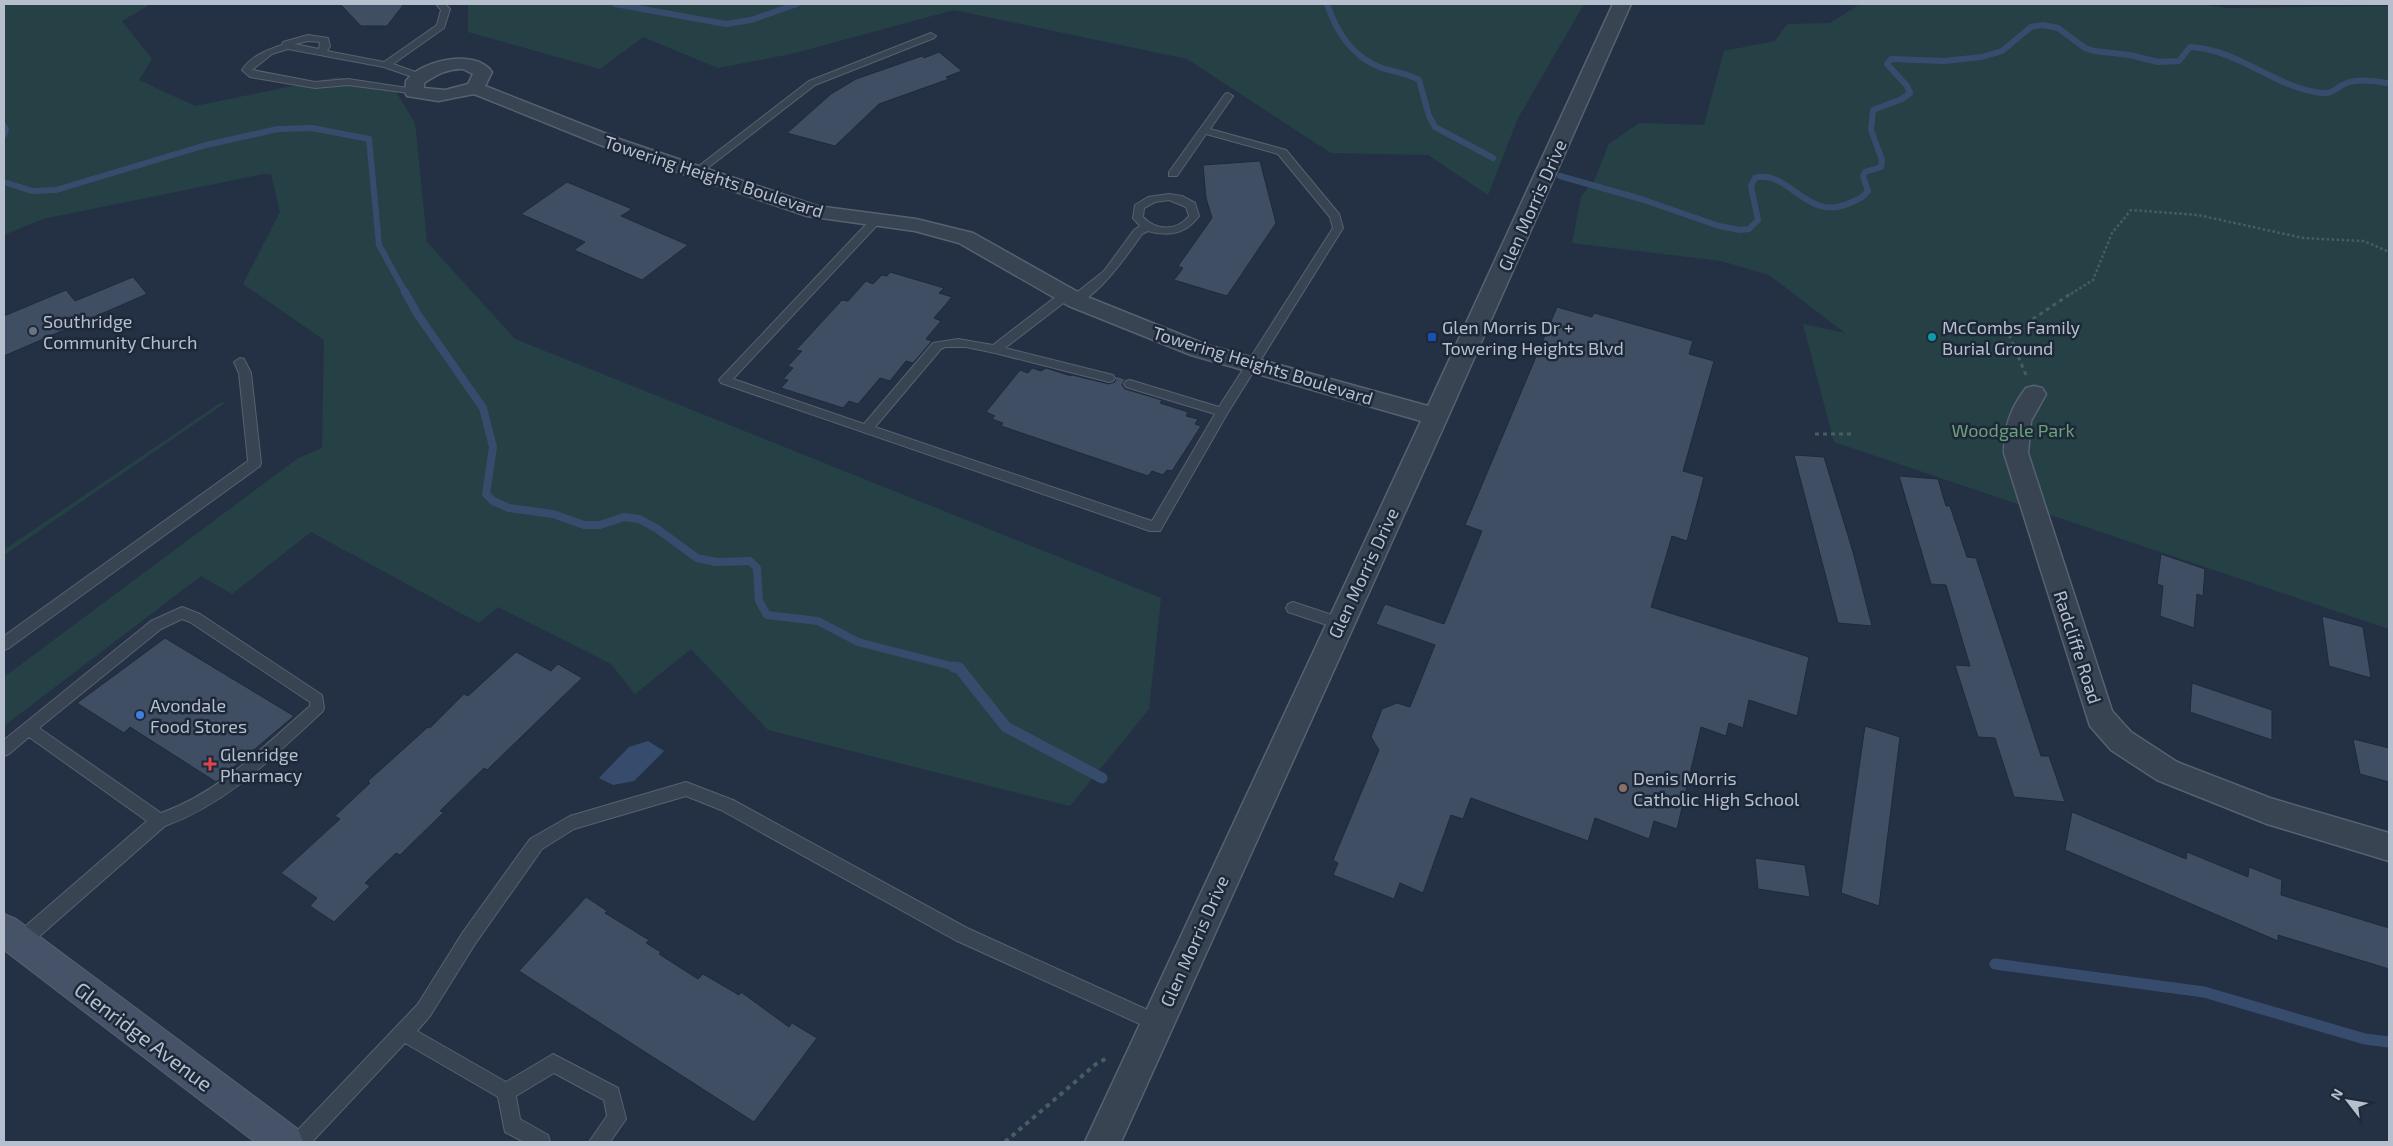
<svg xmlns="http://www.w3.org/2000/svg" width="2393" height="1146" font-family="'Exo 2',sans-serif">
	<rect width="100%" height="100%" fill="#243144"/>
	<path fill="#264145" d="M 10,4 L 151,4 L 122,21 L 152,59 L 139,80 L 195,106 L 337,77 L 395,90 L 415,123 L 427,242 L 515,339 L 1161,598 L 1149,709 L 1070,806 L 768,730 L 691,649 L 635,694 L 611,664 L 498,607 L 479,623 L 311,532 L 232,594 L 201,576 L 4,726 L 4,677 L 297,459 L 322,448 L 324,340 L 243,284 L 280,212 L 271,174 L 263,174 L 43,219 L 4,235 L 4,6 Z
		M 468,4 L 1584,4 L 1518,118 L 1488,195 L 1428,155 L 1331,153 L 1187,59 L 954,10 L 791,54 L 718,68 L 643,37 L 600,69 L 468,32 Z
		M 1860,4 L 2198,4 L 2227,8 L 2389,6 L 2389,629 L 1834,442 L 1803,324 L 1845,333 L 1769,275 L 1721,261 L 1572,243 L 1581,197 L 1595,179 L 1609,144 L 1639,123 L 1704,125 L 1724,51 L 1775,41 L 1787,24 L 1830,23 Z
		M 225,402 L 225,403 L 4,555 L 4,550 L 220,403 Z"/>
	<path fill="#374c6d" d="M 648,741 L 664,751 L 634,781 L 613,785 L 599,778 L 629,747 Z"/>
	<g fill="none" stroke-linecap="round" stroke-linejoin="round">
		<path stroke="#374c6d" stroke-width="6" d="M 615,4 L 726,24 L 751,20 L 797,4
			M 1327,4 C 1336,31 1353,58 1382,68 C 1394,72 1407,73 1419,80 L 1429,116 L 1435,127 L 1493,158
			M 4,126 L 6,129 L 4,135
			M 1560,176 L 1641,199 L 1719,226 L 1740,230 L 1749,229 L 1758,220 L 1751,186 L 1755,178 C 1789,168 1807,225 1852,202 C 1859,199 1864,197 1868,191 L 1863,176 L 1865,172 L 1881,167 L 1882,160 L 1871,130 L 1873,110 L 1902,99 L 1910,93 L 1907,86 L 1887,64 L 1891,59 L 1944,61 L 1982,57 L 2002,51 L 2031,27 L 2043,25 L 2058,28 L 2085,48 L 2094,51 L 2130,55 L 2158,62 L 2179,61 L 2190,47 C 2236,49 2271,84 2315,92 C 2335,96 2333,88 2347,83 C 2359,78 2376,82 2389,83
			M 4,182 L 32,191 L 56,190 L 206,145 L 278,129 L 312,128 L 369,139 L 379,245 L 406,294"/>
		<path stroke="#374c6d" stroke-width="8" d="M 405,292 L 418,315 L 483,408 L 493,447 L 486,494 L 493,501 L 509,508 L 553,514 L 584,525 L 600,525 L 624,517 L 639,519 L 656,528 L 697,558 L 716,562 L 750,561 L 757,568 L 759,601 L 767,615 L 818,621 L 858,642 L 959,668"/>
		<path stroke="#374c6d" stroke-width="11" d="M 954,667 L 959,668 L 1006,727 L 1102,778
			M 1995,964 L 2204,992 L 2365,1039 L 2389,1042"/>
	</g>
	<path fill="#404e64" stroke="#1f2a3b" d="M 340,4 L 404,4 L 387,26 L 361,26 Z
		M 939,52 L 962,71 L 946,77 L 949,79 L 879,104 L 835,146 L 787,133 L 831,94 L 856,79 L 922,56 L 924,58 Z
		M 1260,161 L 1276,223 L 1227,296 L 1174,280 L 1183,268 L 1178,266 L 1212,218 L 1206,198 L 1203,165 Z
		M 567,182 L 632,209 L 621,216 L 688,245 L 642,280 L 574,250 L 585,242 L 521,214 Z
		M 890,272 L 944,288 L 939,293 L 952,297 L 934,318 L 941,321 L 926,339 L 932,341 L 913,363 L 906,361 L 890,381 L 880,378 L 858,404 L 849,401 L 843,408 L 781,388 L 788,380 L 783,379 L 793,368 L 788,366 L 802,351 L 796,350 L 842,300 L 848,301 L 866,281 L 873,284 L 882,275 L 887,276 Z
		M 133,277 L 147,294 L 4,356 L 4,316 L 66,290 L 75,301 Z
		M 1557,307 L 1592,317 L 1594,313 L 1693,341 L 1689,354 L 1714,361 L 1683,471 L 1704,477 L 1687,541 L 1672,536 L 1651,607 L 1809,657 L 1797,716 L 1749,700 L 1743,728 L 1729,723 L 1726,736 L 1701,727 L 1677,829 L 1654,821 L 1649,839 L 1595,818 L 1588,841 L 1471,798 L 1463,819 L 1451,815 L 1423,893 L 1400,883 L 1394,899 L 1333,875 L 1338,863 L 1333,860 L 1379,750 L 1371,737 L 1382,709 L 1397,703 L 1410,707 L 1435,645 L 1376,624 L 1385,604 L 1444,624 L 1482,531 L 1465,525 Z
		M 1032,368 L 1041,371 L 1046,368 L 1071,376 L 1072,375 L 1109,384 L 1115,382 L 1116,376 L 1125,379 L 1122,385 L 1125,389 L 1162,400 L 1160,403 L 1188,412 L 1186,416 L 1198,419 L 1195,424 L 1201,426 L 1172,471 L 1167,470 L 1163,475 L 1152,471 L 1148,476 L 1001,426 L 1003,423 L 992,419 L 995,416 L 986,412 L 1020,370 L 1028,373 Z
		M 1794,455 L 1824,457 L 1853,552 L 1872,626 L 1838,623 Z
		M 1899,476 L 1938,479 L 1946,506 L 1950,506 L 1967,557 L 1976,558 L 2041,756 L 2049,756 L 2065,802 L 2014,797 L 1995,738 L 1978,737 L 1955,665 L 1970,666 L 1946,585 L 1931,584 Z
		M 2161,554 L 2205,569 L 2203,596 L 2197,594 L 2194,628 L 2160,616 L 2163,586 L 2157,584 Z
		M 2322,616 L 2363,627 L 2371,678 L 2329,666 Z
		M 165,638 L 294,716 L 216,782 L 130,727 L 124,733 L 77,703 Z
		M 516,652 L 551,671 L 558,664 L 582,678 L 487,770 L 484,768 L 440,811 L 444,812 L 400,855 L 396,853 L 365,883 L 370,886 L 334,922 L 310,906 L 317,898 L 281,873 L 340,819 L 335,816 L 370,783 L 368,781 L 428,727 L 430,728 L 464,694 L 468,696 Z
		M 2192,683 L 2272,710 L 2272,740 L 2190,712 Z
		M 1865,726 L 1900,737 L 1879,906 L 1841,893 Z
		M 2353,739 L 2389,748 L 2389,782 L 2360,774 Z
		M 2072,812 L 2186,859 L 2187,852 L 2248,877 L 2249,867 L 2282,880 L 2281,895 L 2389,928 L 2389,969 L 2278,935 L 2278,941 L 2065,850 Z
		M 1755,858 L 1805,865 L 1810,897 L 1758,889 Z
		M 586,897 L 607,911 L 605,913 L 649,940 L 646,943 L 661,952 L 659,954 L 698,979 L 703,974 L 739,995 L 741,992 L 789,1027 L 792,1023 L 817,1038 L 754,1122 L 519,971 Z"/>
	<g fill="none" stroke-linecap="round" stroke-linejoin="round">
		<g stroke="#576171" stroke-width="2">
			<path id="service" d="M 436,4 L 445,4 L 450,9 L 444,28 L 393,64 L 424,75 L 424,79 L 418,79 L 384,67 L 288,49 L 272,54 L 252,70 L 315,82 L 348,79 L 414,89 L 419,92 L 417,94 L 348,85 L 315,88 L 250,77 L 242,70 C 251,56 267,50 282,45 L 283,42 L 308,35 L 328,38 L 330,46 L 327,51 L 384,62 L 437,25 L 441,10 ZM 308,41 L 320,42 L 319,49 L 295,44 Z
				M 931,33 L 936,36 L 934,38 L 815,85 L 700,174 L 692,174 L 691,172 L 809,81 Z
				M 1228,93 L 1233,96 L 1210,129 L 1286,150 L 1339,214 L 1343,228 L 1227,414 L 1160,531 L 1150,531 L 721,383 L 719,380 L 873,217 L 881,217 L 881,221 L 733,379 L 864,424 L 933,343 L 958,339 L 993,345 L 1062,292 L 1070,292 L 1070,298 L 1005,348 L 1113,375 L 1115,378 L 1113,381 L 1109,382 L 995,353 L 966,347 L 945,347 L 941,349 L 875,427 L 1152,521 L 1215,414 L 1126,387 L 1124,384 L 1126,381 L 1130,380 L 1219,407 L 1333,228 L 1330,217 L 1278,154 L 1206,134 L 1177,176 L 1169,176 L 1169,172 L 1225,94 Z
				M 1169,194 L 1182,196 L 1195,203 L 1199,216 C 1186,234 1168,237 1148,231 L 1142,234 C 1131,250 1091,308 1071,303 L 1069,300 L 1071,297 L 1104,271 L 1134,230 L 1140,226 L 1133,218 L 1135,205 L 1148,197 ZM 1169,200 L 1186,207 L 1189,216 C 1177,231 1156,231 1143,217 L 1144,208 L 1155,202 Z
				M 240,358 L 244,359 L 251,373 L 261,463 L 260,466 L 9,648 L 4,650 L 4,636 L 248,461 L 239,373 L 234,362 Z
				M 1293,602 L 1344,619 L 1346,623 L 1344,627 L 1339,629 L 1288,612 L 1286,608 L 1288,604 Z
				M 182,607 L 200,614 L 322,695 L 324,708 L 322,712 C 273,757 228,803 165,826 L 26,948 L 20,950 L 14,948 L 12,942 L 14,936 L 147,821 L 29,737 L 9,754 L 4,756 L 4,740 L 151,621 ZM 182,619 L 190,622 L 310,702 L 310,706 C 264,746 220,792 161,813 L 39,728 L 161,629 Z
				M 686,782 L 733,800 L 967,928 L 1163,1017 L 1166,1023 L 1163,1029 L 1157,1032 L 1151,1029 L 955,940 L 721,810 L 686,796 L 574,829 L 542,849 L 475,944 L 430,1016 L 417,1031 L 506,1082 L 553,1054 L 618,1088 L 626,1119 L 610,1142 L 589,1142 L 607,1116 L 604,1100 L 554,1073 L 516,1096 L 520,1119 L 548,1135 L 550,1142 L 524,1142 L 505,1132 L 498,1097 L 405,1043 L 312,1142 L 291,1142 L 293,1135 L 418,1004 L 463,932 L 530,839 L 570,816 Z"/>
		</g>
		<g stroke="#576171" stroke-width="3">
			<path id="minor" d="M 1613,4 L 1631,4 L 1448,417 L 1121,1142 L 1085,1142 L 1421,421 L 1191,355 L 1069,306 L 959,243 L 915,231 L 807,216 L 608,148 L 474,94 L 438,101 L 407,96 L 405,92 L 406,81 C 421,60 475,48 492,72 L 485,86 L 622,140 L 817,206 L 916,219 L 973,233 L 1085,296 L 1207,345 L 1428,406 ZM 463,69 L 473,74 L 468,84 L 445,90 L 424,88 L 424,83 C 436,75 448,68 463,69 Z
				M 2034,386 L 2042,388 L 2046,394 L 2031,421 L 2028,453 L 2112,711 L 2131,732 L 2177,762 L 2270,798 L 2389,833 L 2389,861 L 2267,824 L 2157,780 L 2111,750 L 2090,726 L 2004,453 C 2004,427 2010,409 2026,388 Z"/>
		</g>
		<g stroke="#576171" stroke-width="2">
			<path id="secondary" d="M 4,914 L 16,919 L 298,1129 L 303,1142 L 255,1142 L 4,950 Z"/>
		</g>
		<path stroke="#455e61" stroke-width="2.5" stroke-dasharray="2.5 2.5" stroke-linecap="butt" d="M 2071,294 L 2093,280 L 2112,233 L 2131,210 L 2198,215 L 2303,238 L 2364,241 L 2389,252"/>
		<path stroke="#455e61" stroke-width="3" stroke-dasharray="4 4" stroke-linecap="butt" d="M 2026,375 L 2009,335 L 2073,292
			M 1815,434 L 1855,434"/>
		<path stroke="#455e61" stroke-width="4" stroke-dasharray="4.5 4.5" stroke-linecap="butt" d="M 1005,1142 L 1096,1064 L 1107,1058"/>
		<use href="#service" fill="#394453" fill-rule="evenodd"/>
		<use href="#minor" fill="#394453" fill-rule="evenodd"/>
		<use href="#secondary" fill="#465267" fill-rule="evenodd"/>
	</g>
	<circle fill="#6b7280" stroke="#1d2839" stroke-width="2" cx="33" cy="331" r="5"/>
	<rect fill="#1a4fb4" stroke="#1d2839" stroke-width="2" x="1427" y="332" width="10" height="10" rx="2.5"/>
	<circle fill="#0f9aa8" stroke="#1d2839" stroke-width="2" cx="1932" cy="337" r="5"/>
	<circle fill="#3f7fe0" stroke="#1d2839" stroke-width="2" cx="140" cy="715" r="5"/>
	<path fill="#e0444e" stroke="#1d2839" stroke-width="2" d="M207.5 756.5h5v5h5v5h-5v5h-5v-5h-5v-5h5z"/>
	<circle fill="#8d6e63" stroke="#1d2839" stroke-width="2" cx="1623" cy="788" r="5"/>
	<g text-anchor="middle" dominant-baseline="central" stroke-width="5" stroke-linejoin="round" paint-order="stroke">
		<g font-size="18" fill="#b6bfcd" stroke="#1d2839">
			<text transform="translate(714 176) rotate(18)">Towering Heights Boulevard</text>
			<text transform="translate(1532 205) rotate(-66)">Glen Morris Drive</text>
			<text transform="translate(1263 365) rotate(17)">Towering Heights Boulevard</text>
			<text transform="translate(1363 573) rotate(-65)">Glen Morris Drive</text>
			<text transform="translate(2078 647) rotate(72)">Radcliffe Road</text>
			<text transform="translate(1194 941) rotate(-66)">Glen Morris Drive</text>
		</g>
		<g font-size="18" fill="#b6bfcd" stroke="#1d2839" text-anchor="start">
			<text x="43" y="321">Southridge<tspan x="43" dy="21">Community Church</tspan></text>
			<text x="1442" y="327">Glen Morris Dr +<tspan x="1442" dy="21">Towering Heights Blvd</tspan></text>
			<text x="1942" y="327">McCombs Family<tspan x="1942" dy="21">Burial Ground</tspan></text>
			<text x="150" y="705">Avondale<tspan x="150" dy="21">Food Stores</tspan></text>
			<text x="220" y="754">Glenridge<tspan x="220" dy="21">Pharmacy</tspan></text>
			<text x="1633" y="778">Denis Morris<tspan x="1633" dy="21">Catholic High School</tspan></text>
		</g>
		<g font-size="18" fill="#6ba078" stroke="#1d2839">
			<text x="2013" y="430">Woodgale Park</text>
		</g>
		<g font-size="21" fill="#b6bfcd" stroke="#1d2839">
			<text transform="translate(144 1036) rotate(37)">Glenridge Avenue</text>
		</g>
	</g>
	<rect width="2393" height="1146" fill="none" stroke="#b6bfcd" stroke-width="10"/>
	<g transform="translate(2348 1101) rotate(301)" stroke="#1d2839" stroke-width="4" paint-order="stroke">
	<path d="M0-4L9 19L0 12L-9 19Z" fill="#b6bfcd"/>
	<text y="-8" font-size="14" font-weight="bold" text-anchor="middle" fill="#b6bfcd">N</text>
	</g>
</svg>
